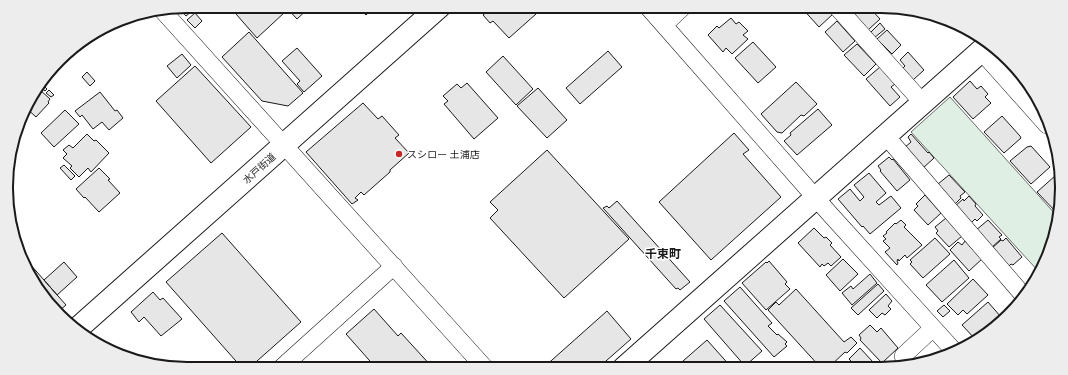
<svg xmlns="http://www.w3.org/2000/svg" width="1068" height="375" font-family="Inter,'Noto Sans JP',sans-serif">
	<rect width="100%" height="100%" fill="#fff"/>
	<path fill="#e0efe3" stroke="#6a6a6a" d="M 950,97 L 1057,216 L 1056,234 L 1040,273 L 911,132 Z"/>
	<path fill="#e6e6e6" stroke="#1a1a1a" d="M 188,6 L 198,6 L 186,16 L 179,8 Z
		M 229,6 L 280,6 L 285,12 L 257,38 Z
		M 285,6 L 311,6 L 297,19 Z
		M 357,6 L 376,6 L 366,15 Z
		M 494,6 L 545,6 L 509,38 L 493,21 L 490,23 L 483,15 Z
		M 663,6 L 675,6 L 668,12 Z
		M 800,6 L 825,6 L 833,14 L 819,27 Z
		M 853,6 L 868,6 L 880,19 L 868,30 L 849,9 Z
		M 195,13 L 202,21 L 195,28 L 187,20 Z
		M 132,17 L 126,23 L 122,19 Z
		M 731,18 L 736,24 L 739,22 L 748,31 L 743,35 L 748,39 L 732,54 L 726,48 L 723,52 L 708,35 L 717,26 L 719,28 Z
		M 837,21 L 855,41 L 843,52 L 825,32 Z
		M 880,23 L 885,29 L 874,38 L 870,33 Z
		M 887,30 L 901,45 L 892,54 L 877,39 Z
		M 249,32 L 303,93 L 288,106 L 262,101 L 222,57 Z
		M 753,42 L 776,67 L 758,83 L 735,58 Z
		M 857,44 L 876,64 L 864,76 L 844,55 Z
		M 297,48 L 322,76 L 304,92 L 297,84 L 300,81 L 282,61 Z
		M 608,51 L 622,67 L 580,104 L 566,88 Z
		M 908,52 L 924,70 L 913,80 L 902,69 L 905,66 L 900,60 Z
		M 182,54 L 191,65 L 177,78 L 167,66 Z
		M 503,56 L 533,89 L 516,105 L 486,72 Z
		M 1005,59 L 1026,84 L 1023,86 L 1002,62 Z
		M 195,66 L 251,127 L 211,163 L 156,101 Z
		M 880,67 L 895,84 L 891,87 L 900,97 L 890,106 L 866,79 Z
		M 51,72 L 54,75 L 48,80 L 47,79 Z
		M 87,72 L 95,81 L 90,86 L 82,77 Z
		M 970,81 L 977,89 L 981,86 L 988,94 L 985,97 L 991,103 L 973,119 L 953,97 Z
		M 796,82 L 817,104 L 804,116 L 801,115 L 782,133 L 777,132 L 761,114 Z
		M 467,83 L 498,118 L 474,139 L 444,104 L 448,101 L 443,96 L 457,84 L 461,88 Z
		M 42,84 L 47,89 L 45,91 L 40,87 Z
		M 538,88 L 567,120 L 547,138 L 517,106 Z
		M 39,89 L 50,99 L 48,102 L 49,103 L 36,117 L 25,107 Z
		M 49,90 L 54,95 L 51,97 L 46,93 Z
		M 100,92 L 115,111 L 117,110 L 123,118 L 109,130 L 102,122 L 93,129 L 82,115 L 80,117 L 75,111 Z
		M 363,103 L 378,119 L 382,116 L 399,135 L 395,138 L 409,153 L 390,170 L 390,172 L 364,195 L 361,192 L 355,198 L 358,200 L 352,204 L 306,152 Z
		M 818,109 L 832,125 L 797,155 L 784,141 L 791,135 L 790,133 Z
		M 65,110 L 79,124 L 54,147 L 41,133 Z
		M 1002,116 L 1020,136 L 1021,138 L 1004,153 L 984,132 Z
		M 734,133 L 749,150 L 743,154 L 781,197 L 711,260 L 659,202 Z
		M 87,134 L 94,141 L 96,140 L 109,153 L 91,172 L 88,168 L 79,177 L 70,168 L 72,166 L 63,158 L 67,154 L 63,150 L 69,145 L 73,148 Z
		M 911,134 L 928,153 L 929,152 L 934,158 L 923,168 L 904,148 L 911,142 L 908,137 Z
		M 1031,146 L 1050,167 L 1031,184 L 1010,161 L 1027,147 Z
		M 547,150 L 629,239 L 564,298 L 490,218 L 498,210 L 490,202 Z
		M 889,157 L 892,160 L 893,159 L 910,180 L 897,191 L 880,171 L 881,170 L 878,166 Z
		M 64,165 L 75,176 L 71,180 L 60,168 Z
		M 99,168 L 110,179 L 108,180 L 120,193 L 99,212 L 85,197 L 84,198 L 76,189 Z
		M 869,173 L 886,193 L 876,202 L 879,205 L 891,196 L 901,208 L 870,234 L 863,226 L 862,227 L 838,199 L 850,189 L 860,201 L 864,197 L 854,185 Z
		M 949,175 L 965,192 L 960,196 L 961,198 L 954,205 L 938,184 Z
		M 1056,175 L 1060,177 L 1057,213 L 1037,192 Z
		M 925,195 L 941,213 L 928,225 L 914,210 L 918,206 L 916,204 Z
		M 969,196 L 976,204 L 975,206 L 983,215 L 977,221 L 975,219 L 969,225 L 953,208 L 963,199 L 964,201 Z
		M 617,201 L 690,282 L 680,290 L 678,288 L 676,289 L 603,208 L 607,206 L 609,208 Z
		M 946,218 L 962,236 L 949,247 L 936,233 L 938,231 L 935,227 Z
		M 901,220 L 906,225 L 904,227 L 922,245 L 907,258 L 905,255 L 899,261 L 898,259 L 897,261 L 898,263 L 897,265 L 885,252 L 890,248 L 883,241 L 886,239 L 883,236 L 887,233 L 886,232 L 895,223 L 896,224 Z
		M 988,220 L 1002,235 L 999,237 L 1001,239 L 991,248 L 975,231 Z
		M 814,228 L 824,238 L 826,237 L 832,243 L 830,245 L 841,257 L 831,266 L 828,263 L 824,266 L 822,264 L 820,267 L 798,243 Z
		M 222,233 L 301,322 L 248,369 L 243,369 L 166,282 Z
		M 935,238 L 950,254 L 923,278 L 910,264 L 912,262 L 910,260 Z
		M 1006,238 L 1022,257 L 1013,265 L 1011,264 L 1008,267 L 991,249 L 1001,240 L 1003,241 Z
		M 965,241 L 982,259 L 969,271 L 950,250 L 958,242 L 962,245 Z
		M 22,255 L 66,305 L 59,311 L 37,289 Z
		M 843,259 L 858,274 L 840,291 L 826,275 Z
		M 954,260 L 969,278 L 942,302 L 926,285 Z
		M 769,261 L 787,282 L 785,284 L 790,289 L 766,310 L 742,283 L 766,262 L 767,263 Z
		M 64,262 L 77,277 L 57,295 L 44,280 Z
		M 870,274 L 877,283 L 852,305 L 842,293 L 851,286 L 853,289 Z
		M 973,279 L 988,295 L 967,314 L 963,310 L 958,315 L 947,304 Z
		M 878,284 L 884,291 L 858,315 L 851,308 Z
		M 740,287 L 772,323 L 768,326 L 777,335 L 778,334 L 787,342 L 785,344 L 787,346 L 774,357 L 724,301 Z
		M 796,289 L 844,342 L 851,337 L 857,343 L 847,353 L 845,352 L 828,368 L 821,368 L 768,310 L 776,302 L 779,305 Z
		M 153,292 L 160,300 L 163,298 L 182,319 L 161,336 L 144,317 L 139,322 L 131,312 Z
		M 886,294 L 892,301 L 888,306 L 891,309 L 885,315 L 882,313 L 877,318 L 869,310 Z
		M 988,302 L 1001,317 L 976,340 L 962,325 Z
		M 720,305 L 762,351 L 745,366 L 704,319 Z
		M 944,305 L 950,311 L 943,317 L 937,311 Z
		M 374,309 L 398,336 L 401,333 L 433,368 L 377,369 L 346,334 Z
		M 607,311 L 631,339 L 598,368 L 543,368 Z
		M 870,325 L 877,332 L 881,328 L 898,348 L 882,363 L 860,340 L 861,338 L 859,335 Z
		M 707,340 L 732,368 L 675,368 Z
		M 860,348 L 873,362 L 870,365 L 872,367 L 853,368 L 850,364 L 852,362 L 849,359 Z"/>
	<g fill="none" stroke-linecap="round" stroke-linejoin="round">
		<g stroke="#1a1a1a" stroke-width="18">
			<path id="street" d="M 647,6 L 829,213 L 955,352
				M 836,6 L 922,102
				M 163,11 L 485,368
				M 664,25 L 684,6
				M 981,51 L 1047,125
				M 885,135 L 1024,296
				M 903,356 L 933,328
				M 280,369 L 394,266"/>
		</g>
		<g stroke="#1a1a1a" stroke-width="24">
			<path id="secondary" d="M 624,368 L 990,43"/>
		</g>
		<g stroke="#1a1a1a" stroke-width="24">
			<path id="highway" d="M 77,329 L 440,6"/>
		</g>
		<use href="#street" stroke="#fff" stroke-width="17"/>
		<use href="#secondary" stroke="#fff" stroke-width="22"/>
		<use href="#highway" stroke="#fff" stroke-width="22"/>
	</g>
	<circle fill="#c62828" stroke="#fff" stroke-width="1.5" cx="399" cy="154" r="4"/>
	<g text-anchor="middle" dominant-baseline="central" stroke-width="3" stroke-linejoin="round" paint-order="stroke">
		<g font-size="10" fill="#1a1a1a" stroke="#fff" text-anchor="start">
			<text x="407" y="154">スシロー 土浦店</text>
		</g>
		<g font-size="10" fill="#1a1a1a" stroke="#fff">
			<text transform="translate(259 168) rotate(-42)">水戸街道</text>
		</g>
		<g font-size="12" font-weight="bold" fill="#1a1a1a" stroke="#fff">
			<text x="663" y="253">千束町</text>
		</g>
	</g>
	<path d="M0 0H1068V375H0ZM187 13H881A174 174 0 0 1 1055 187V188A174 174 0 0 1 881 362H187A174 174 0 0 1 13 188V187A174 174 0 0 1 187 13Z" fill="#ededed" fill-rule="evenodd"/>
	<path fill="none" stroke="#1a1a1a" stroke-width="2" d="M187 13H881A174 174 0 0 1 1055 187V188A174 174 0 0 1 881 362H187A174 174 0 0 1 13 188V187A174 174 0 0 1 187 13Z"/>
</svg>
